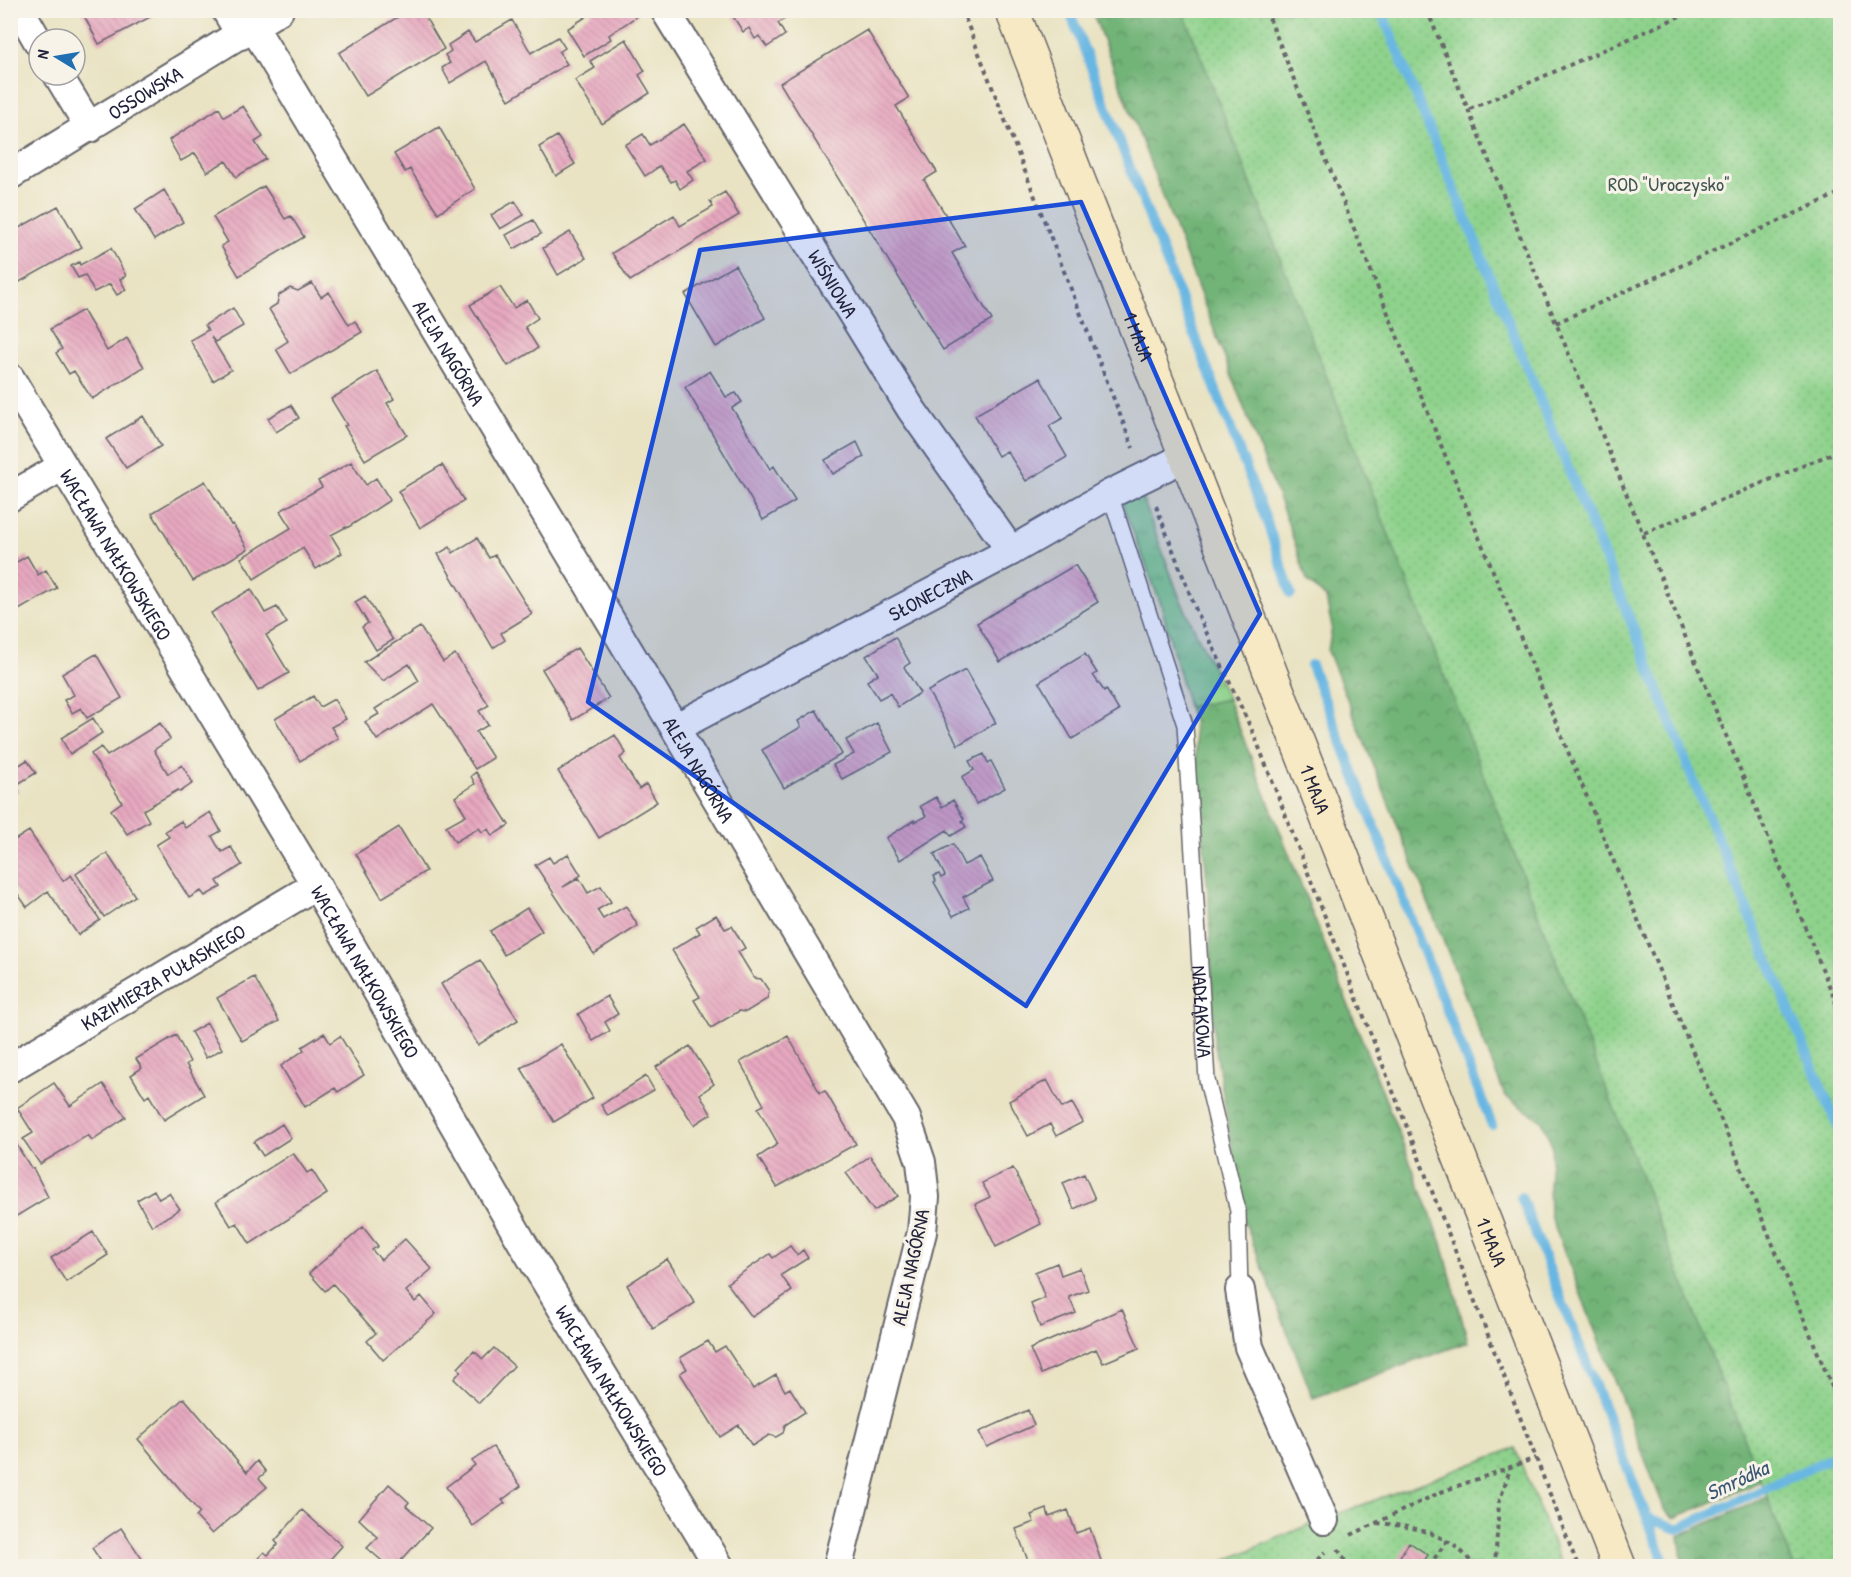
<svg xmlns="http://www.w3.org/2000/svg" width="1851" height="1577" font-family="'Patrick Hand',sans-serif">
	<defs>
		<pattern id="grass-tufts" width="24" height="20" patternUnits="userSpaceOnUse" patternTransform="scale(1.5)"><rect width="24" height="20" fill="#8ed28c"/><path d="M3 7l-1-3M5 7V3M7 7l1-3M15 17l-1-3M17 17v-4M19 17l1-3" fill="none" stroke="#7ab47a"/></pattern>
		<pattern id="forest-crowns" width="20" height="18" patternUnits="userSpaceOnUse" patternTransform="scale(1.5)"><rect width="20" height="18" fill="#72b478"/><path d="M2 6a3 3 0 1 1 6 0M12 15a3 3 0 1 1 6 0" fill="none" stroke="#5d9264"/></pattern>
		<pattern id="park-dots" width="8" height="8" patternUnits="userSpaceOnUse" patternTransform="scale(1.5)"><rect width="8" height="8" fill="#8ed28c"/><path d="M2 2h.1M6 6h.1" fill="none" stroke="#7ab47a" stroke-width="1.8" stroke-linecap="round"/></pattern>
		<pattern id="building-back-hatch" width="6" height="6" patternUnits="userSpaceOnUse" patternTransform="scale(1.5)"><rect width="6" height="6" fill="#e6a8bf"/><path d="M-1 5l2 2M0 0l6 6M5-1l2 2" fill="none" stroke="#c590a5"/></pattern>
	</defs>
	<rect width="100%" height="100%" fill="#f7f3e8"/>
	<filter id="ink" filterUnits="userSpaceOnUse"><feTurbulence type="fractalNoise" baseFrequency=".0167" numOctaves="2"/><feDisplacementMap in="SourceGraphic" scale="12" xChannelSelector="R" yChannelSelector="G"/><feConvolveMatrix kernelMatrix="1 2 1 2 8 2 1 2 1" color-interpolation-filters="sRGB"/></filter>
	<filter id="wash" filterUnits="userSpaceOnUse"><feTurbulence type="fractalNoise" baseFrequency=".008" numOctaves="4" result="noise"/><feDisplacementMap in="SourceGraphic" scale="24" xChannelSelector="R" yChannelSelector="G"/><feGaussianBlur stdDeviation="1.35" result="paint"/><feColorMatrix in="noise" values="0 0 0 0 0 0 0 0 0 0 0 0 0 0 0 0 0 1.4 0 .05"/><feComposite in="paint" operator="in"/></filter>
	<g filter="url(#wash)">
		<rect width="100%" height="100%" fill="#e9e3c3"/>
		<path fill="url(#grass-tufts)" stroke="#587a64" stroke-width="1.5" d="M 1141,494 L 1180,599 L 1228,699 L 1188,707 L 1161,604 L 1123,506 L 1125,498 Z"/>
		<path fill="url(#forest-crowns)" stroke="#4a6b5a" stroke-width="1.5" d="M 1092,11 L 1183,11 L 1761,1481 L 1674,1518 L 1664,1508 L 1550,1215 L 1549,1185 L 1552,1146 L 1542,1121 L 1505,1096 L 1328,651 L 1332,627 L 1326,598 L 1307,580 L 1288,523 Z
			M 1228,699 L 1442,1243 L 1468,1342 L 1313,1398 L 1243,1217 L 1214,1039 L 1209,904 L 1193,722 L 1188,707 Z
			M 1767,1497 L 1794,1566 L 1683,1566 L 1679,1536 Z"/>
		<path fill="url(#park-dots)" stroke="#587a64" stroke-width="1.5" d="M 1183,11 L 1840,11 L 1840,1566 L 1794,1566 Z
			M 1515,1448 L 1562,1566 L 1213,1566 L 1308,1525 Z"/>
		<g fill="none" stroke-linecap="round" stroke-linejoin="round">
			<path stroke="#68b6e2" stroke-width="10" d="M 1069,10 L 1268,525 L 1291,594
				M 1381,10 L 1640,644 L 1694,782 L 1840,1132
				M 1311,665 L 1492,1125
				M 1521,1197 L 1666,1566
				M 1648,1518 L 1678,1529 L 1840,1454"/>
		</g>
		<g id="blocks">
			<path fill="url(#building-back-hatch)" d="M 81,10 L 151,10 L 154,15 L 99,44 Z
				M 409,10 L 421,10 L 444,49 L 366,96 L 339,53 Z
				M 590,10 L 632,10 L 637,16 L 609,35 L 611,39 L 584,56 L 567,29 L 592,13 Z
				M 729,10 L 799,10 L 778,23 L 785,35 L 767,47 L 759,36 L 755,39 L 749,28 L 743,32 Z
				M 512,20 L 531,53 L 558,37 L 565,48 L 559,52 L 567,64 L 509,100 L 486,61 L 450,83 L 442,68 L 450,63 L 445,55 L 451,51 L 448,45 L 468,32 L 475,42 Z
				M 867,30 L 909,98 L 896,106 L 937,172 L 924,180 L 965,246 L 952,253 L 992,320 L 943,350 L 780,83 Z
				M 626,39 L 645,71 L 639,75 L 650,93 L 602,124 L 575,80 L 595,68 L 590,61 Z
				M 243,106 L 263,137 L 255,142 L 266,159 L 236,177 L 226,161 L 207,172 L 195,153 L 181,161 L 169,140 L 219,108 L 224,117 Z
				M 684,124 L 707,159 L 687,171 L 693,180 L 680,189 L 675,180 L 671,182 L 660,166 L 645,176 L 625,145 L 643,134 L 650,145 Z
				M 439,127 L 475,189 L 438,213 L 410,169 L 405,172 L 394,154 Z
				M 557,136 L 575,164 L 556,176 L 539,147 Z
				M 264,186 L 285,219 L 291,216 L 304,237 L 239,276 L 221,246 L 228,242 L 213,217 Z
				M 164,190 L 183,222 L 154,240 L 135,209 Z
				M 725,192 L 739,215 L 630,281 L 612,253 L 674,215 L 680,226 L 713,207 L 710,201 Z
				M 515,201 L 524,215 L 500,229 L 491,215 Z
				M 58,206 L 82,247 L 16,284 L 10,275 L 10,233 Z
				M 533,220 L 541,234 L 514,249 L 506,235 Z
				M 570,232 L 586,258 L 558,275 L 543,248 Z
				M 111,248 L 126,276 L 120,279 L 126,290 L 117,295 L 110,284 L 94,292 L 85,275 L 78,278 L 71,266 L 79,262 L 80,265 Z
				M 735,265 L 765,318 L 716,347 L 685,294 Z
				M 312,283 L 321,297 L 329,292 L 349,325 L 355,321 L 362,332 L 291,374 L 276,349 L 288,341 L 269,309 L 277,304 L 279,295 L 290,288 L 298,291 Z
				M 500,287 L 514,308 L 527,300 L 538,318 L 525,327 L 538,348 L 508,366 L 470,305 Z
				M 233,308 L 243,326 L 215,342 L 211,337 L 231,370 L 213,381 L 190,340 L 208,330 L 205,325 Z
				M 83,310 L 107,351 L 127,338 L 144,367 L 92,399 L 74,371 L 69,374 L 56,353 L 62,349 L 50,329 Z
				M 377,371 L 394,399 L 387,403 L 407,435 L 365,460 L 344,426 L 347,425 L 331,399 Z
				M 710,371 L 726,397 L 736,393 L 742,402 L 732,408 L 770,469 L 774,466 L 795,501 L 763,520 L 685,387 Z
				M 1040,378 L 1063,418 L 1049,426 L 1067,457 L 1026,481 L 1007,451 L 998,456 L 975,415 Z
				M 291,405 L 299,418 L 276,432 L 268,418 Z
				M 143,416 L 161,446 L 126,468 L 106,439 Z
				M 857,442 L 864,457 L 833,474 L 825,460 Z
				M 351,462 L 366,485 L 376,478 L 390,500 L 347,528 L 346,527 L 331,535 L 342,553 L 316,569 L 303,548 L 254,579 L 241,558 L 291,528 L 280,511 L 322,487 L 318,481 Z
				M 442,465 L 464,501 L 420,528 L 398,491 Z
				M 205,481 L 231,525 L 233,524 L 248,549 L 193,581 L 152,513 Z
				M 477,538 L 489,558 L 495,555 L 532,614 L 501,633 L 505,640 L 493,648 L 438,554 L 450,547 L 453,553 Z
				M 27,556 L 38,575 L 46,570 L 57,588 L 10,615 L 10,566 Z
				M 1075,565 L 1098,602 L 1000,662 L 977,623 Z
				M 251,589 L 265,613 L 277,607 L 287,623 L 266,635 L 289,673 L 258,691 L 211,613 Z
				M 365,596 L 393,640 L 376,650 L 362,627 L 368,623 L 355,602 Z
				M 420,627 L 443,662 L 455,654 L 489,705 L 479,711 L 488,725 L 476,732 L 493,758 L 475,769 L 433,704 L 377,740 L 365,722 L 379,714 L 375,709 L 419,681 L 409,664 L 383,681 L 364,662 Z
				M 895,637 L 910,663 L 904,667 L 920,693 L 898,707 L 890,693 L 879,699 L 867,681 L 878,674 L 866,656 Z
				M 577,648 L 609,698 L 573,720 L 542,669 Z
				M 96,654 L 122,698 L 87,718 L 81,708 L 72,713 L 64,700 L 74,695 L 62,674 Z
				M 1085,654 L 1097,673 L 1093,675 L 1104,691 L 1106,689 L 1119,711 L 1072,739 L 1039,682 Z
				M 965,670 L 996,723 L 958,745 L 928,691 Z
				M 313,696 L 320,707 L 334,699 L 346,719 L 331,727 L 338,738 L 300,761 L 275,719 Z
				M 816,710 L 842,754 L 784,788 L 762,750 L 801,727 L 798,721 Z
				M 93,718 L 102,733 L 70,754 L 61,738 Z
				M 160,723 L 170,739 L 154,750 L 168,774 L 182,765 L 193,783 L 180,792 L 178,790 L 143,810 L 149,821 L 127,834 L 111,810 L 122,802 L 91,754 L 101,747 L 107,756 Z
				M 877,723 L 892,752 L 842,779 L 833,765 L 854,754 L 846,740 Z
				M 615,735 L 626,753 L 620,758 L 639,789 L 646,784 L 657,802 L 599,838 L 558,771 Z
				M 984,754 L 988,763 L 991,761 L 1005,788 L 976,804 L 962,777 L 974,770 L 969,761 Z
				M 27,760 L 36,773 L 16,785 L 10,778 L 10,771 Z
				M 476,772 L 509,825 L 492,836 L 488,829 L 482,832 L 479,828 L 455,842 L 446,826 L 466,815 L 455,797 L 475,784 L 471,776 Z
				M 10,779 L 19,791 L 10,796 Z
				M 936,797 L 942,807 L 953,800 L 964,819 L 962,821 L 966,827 L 951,836 L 947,830 L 900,860 L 886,838 L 914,820 L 915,822 L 926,816 L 920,806 Z
				M 210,812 L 221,831 L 212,836 L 217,845 L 222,852 L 231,847 L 242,865 L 217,881 L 221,887 L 205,896 L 201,891 L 189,898 L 156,845 L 169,837 L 165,831 L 181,821 L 185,828 Z
				M 399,827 L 426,871 L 382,898 L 356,854 Z
				M 29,831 L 63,881 L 71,875 L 100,920 L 78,935 L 48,891 L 27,907 L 10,883 L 10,843 Z
				M 953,844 L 964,865 L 980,857 L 993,881 L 963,897 L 969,908 L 953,916 L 934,882 L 936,881 L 934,876 L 939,874 L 941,878 L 945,876 L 934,854 Z
				M 107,853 L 135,896 L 104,917 L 76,874 Z
				M 568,854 L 581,875 L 563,887 L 579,878 L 588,893 L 601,886 L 611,902 L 597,910 L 603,919 L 626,906 L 638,926 L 594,954 L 535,865 L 549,857 L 553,863 Z
				M 527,908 L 542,931 L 504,955 L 490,931 Z
				M 716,915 L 725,929 L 732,926 L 745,948 L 738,952 L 754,978 L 761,979 L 769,991 L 767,999 L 746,1012 L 739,1011 L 711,1028 L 694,1000 L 700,997 L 672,950 L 700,933 L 696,927 Z
				M 480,960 L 518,1020 L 478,1045 L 441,984 Z
				M 254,977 L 279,1021 L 242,1041 L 217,998 Z
				M 607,996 L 618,1014 L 605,1022 L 610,1031 L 593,1041 L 578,1014 Z
				M 207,1023 L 222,1049 L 206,1058 L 191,1032 Z
				M 324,1033 L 330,1043 L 340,1036 L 364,1075 L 338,1092 L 335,1088 L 305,1107 L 281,1066 L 304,1050 L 302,1047 Z
				M 176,1035 L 190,1062 L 186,1064 L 204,1095 L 164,1120 L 149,1095 L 145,1098 L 131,1075 L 142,1068 L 136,1059 Z
				M 788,1036 L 820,1093 L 825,1091 L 856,1144 L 777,1187 L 758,1157 L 778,1144 L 758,1108 L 764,1105 L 740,1062 Z
				M 561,1044 L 593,1098 L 554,1122 L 521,1068 Z
				M 690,1046 L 714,1084 L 700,1094 L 711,1114 L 694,1125 L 656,1067 Z
				M 646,1076 L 654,1090 L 608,1116 L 601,1105 Z
				M 1047,1080 L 1062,1108 L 1072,1103 L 1083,1122 L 1056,1136 L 1050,1124 L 1028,1136 L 1009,1101 Z
				M 54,1083 L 70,1106 L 103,1084 L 126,1117 L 92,1140 L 88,1135 L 40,1164 L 23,1139 L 33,1133 L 17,1108 Z
				M 282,1124 L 291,1138 L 263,1156 L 254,1142 Z
				M 13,1139 L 31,1168 L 33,1168 L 48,1197 L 10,1220 L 10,1141 Z
				M 293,1153 L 307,1173 L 312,1170 L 327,1194 L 250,1244 L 237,1223 L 231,1226 L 216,1202 Z
				M 870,1156 L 898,1196 L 874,1211 L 846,1173 Z
				M 1013,1168 L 1041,1224 L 996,1247 L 975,1204 L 990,1197 L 982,1183 Z
				M 1084,1174 L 1095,1199 L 1074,1209 L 1063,1183 Z
				M 154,1190 L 159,1199 L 169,1193 L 180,1209 L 152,1226 L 137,1200 Z
				M 363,1227 L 378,1246 L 372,1250 L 381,1260 L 405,1239 L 432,1269 L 406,1291 L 415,1302 L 421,1296 L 436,1314 L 383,1360 L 367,1341 L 376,1333 L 333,1284 L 325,1291 L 309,1273 Z
				M 93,1232 L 108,1255 L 66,1282 L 51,1258 Z
				M 790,1246 L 797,1255 L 803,1250 L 808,1258 L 781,1275 L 792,1291 L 752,1317 L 727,1283 L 770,1254 L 773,1258 Z
				M 667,1259 L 695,1303 L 653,1329 L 627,1285 Z
				M 1057,1263 L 1061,1275 L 1080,1268 L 1088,1290 L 1069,1297 L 1076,1313 L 1040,1327 L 1031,1304 L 1045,1298 L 1035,1272 Z
				M 1122,1309 L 1139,1348 L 1103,1363 L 1096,1349 L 1041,1374 L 1030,1349 Z
				M 708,1341 L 715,1352 L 725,1346 L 753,1389 L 776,1375 L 785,1391 L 790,1388 L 805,1412 L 785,1425 L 783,1433 L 776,1437 L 769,1435 L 752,1446 L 739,1425 L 720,1437 L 680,1373 L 687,1369 L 680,1358 Z
				M 494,1348 L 514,1366 L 479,1403 L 454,1379 L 461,1371 L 458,1368 L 474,1351 L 483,1359 Z
				M 184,1398 L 247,1472 L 257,1461 L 266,1472 L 259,1478 L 267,1487 L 212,1534 L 196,1517 L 200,1513 L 138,1439 Z
				M 1028,1410 L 1034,1425 L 987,1447 L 979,1432 Z
				M 493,1447 L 521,1486 L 502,1500 L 505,1503 L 473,1526 L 446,1487 L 475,1465 L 472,1461 Z
				M 389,1484 L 409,1502 L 406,1506 L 431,1528 L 396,1566 L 388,1566 L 367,1548 L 378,1537 L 359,1519 Z
				M 1047,1509 L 1049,1517 L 1068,1510 L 1076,1533 L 1090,1528 L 1102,1564 L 1094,1566 L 1030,1566 L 1016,1529 L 1034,1522 L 1031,1515 Z
				M 302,1510 L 342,1546 L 324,1566 L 251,1566 L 264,1552 L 268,1555 L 278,1544 L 275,1541 Z
				M 121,1528 L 147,1566 L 104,1566 L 92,1548 Z
				M 1409,1542 L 1428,1555 L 1421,1566 L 1394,1566 Z"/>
		</g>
	</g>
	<g filter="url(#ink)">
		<use href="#blocks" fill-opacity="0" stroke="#68666b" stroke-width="1.5"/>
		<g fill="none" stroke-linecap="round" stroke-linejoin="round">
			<g stroke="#68666b" stroke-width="18">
				<g id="lane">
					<path id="s1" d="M 1110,494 L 1185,725 L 1207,1080 L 1238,1211 L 1240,1290"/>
				</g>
			</g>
			<g stroke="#68666b" stroke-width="32">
				<g id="street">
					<path d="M 20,10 L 39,43"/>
					<path d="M 226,10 L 241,35"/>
					<path id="s2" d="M 665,10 L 911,409 L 1011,551"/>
					<path id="s3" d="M 253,26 L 675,728 L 906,1118 L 921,1162 L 925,1197 L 922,1232 L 838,1566"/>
					<path d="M 58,75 L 90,128"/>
					<path id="s4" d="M 10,175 L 279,10"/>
					<path id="s5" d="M 10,378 L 316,885 L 523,1244 L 719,1566"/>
					<path d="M 10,497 L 63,466"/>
					<path id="s6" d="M 675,728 L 1011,551 L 1110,494 L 1185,457"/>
					<path id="s7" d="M 10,1068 L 316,885"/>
					<path d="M 1240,1290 L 1249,1347 L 1324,1520"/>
				</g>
			</g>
			<g stroke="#68666b" stroke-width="36">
				<g id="secondary">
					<path id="s8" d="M 1012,10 L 1619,1566"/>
				</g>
			</g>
			<path stroke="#68666b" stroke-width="4" stroke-dasharray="4.5 4.5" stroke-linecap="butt" d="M 962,10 L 1133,448
				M 1266,10 L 1451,470 L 1840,1406
				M 1427,10 L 1840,1012
				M 1470,109 L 1694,10
				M 1556,323 L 1840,193
				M 1156,506 L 1196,610 L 1255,737 L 1578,1566
				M 1644,533 L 1840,450
				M 1377,1523 C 1414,1526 1452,1534 1474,1566
				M 1351,1535 L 1441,1492 L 1536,1458
				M 1338,1549 L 1348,1566
				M 1311,1566 L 1325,1552
				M 1429,1566 L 1447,1541
				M 1495,1566 L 1499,1503 L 1510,1469"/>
			<use href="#lane" stroke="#fff" stroke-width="15"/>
			<use href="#street" stroke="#fff" stroke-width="28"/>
			<use href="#secondary" stroke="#f6e9c3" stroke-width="33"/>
		</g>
	</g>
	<path fill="#1d4ed8" fill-opacity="0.2" stroke="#1d4ed8" stroke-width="4.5" stroke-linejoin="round" d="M 1081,202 L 1260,614 L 1026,1006 L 588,702 L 700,250 Z"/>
	<g text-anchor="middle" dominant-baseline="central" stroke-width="6" stroke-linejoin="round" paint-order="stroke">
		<g font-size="20" fill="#22223b" stroke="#f7f3e8">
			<text stroke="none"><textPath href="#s4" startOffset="158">OSSOWSKA</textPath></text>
			<text stroke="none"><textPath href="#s2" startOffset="321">WIŚNIOWA</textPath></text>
			<text stroke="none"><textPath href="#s8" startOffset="350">1 MAJA</textPath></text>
			<text stroke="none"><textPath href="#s3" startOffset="381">ALEJA NAGÓRNA</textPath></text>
			<text stroke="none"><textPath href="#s5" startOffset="206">WACŁAWA NAŁKOWSKIEGO</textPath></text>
			<text stroke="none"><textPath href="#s6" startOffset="288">SŁONECZNA</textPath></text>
			<text stroke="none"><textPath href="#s3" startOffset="867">ALEJA NAGÓRNA</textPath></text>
			<text stroke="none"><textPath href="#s8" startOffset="836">1 MAJA</textPath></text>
			<text stroke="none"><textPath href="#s5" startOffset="692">WACŁAWA NAŁKOWSKIEGO</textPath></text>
			<text stroke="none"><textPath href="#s7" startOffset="178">KAZIMIERZA PUŁASKIEGO</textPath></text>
			<text stroke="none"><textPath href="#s1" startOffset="530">NADŁĄKOWA</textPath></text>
			<text stroke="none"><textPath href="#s8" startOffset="1322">1 MAJA</textPath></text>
			<text transform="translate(910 1267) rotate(-78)">ALEJA NAGÓRNA</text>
			<text stroke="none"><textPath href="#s5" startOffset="1178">WACŁAWA NAŁKOWSKIEGO</textPath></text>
		</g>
		<g font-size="20" fill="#425753" stroke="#f7f3e8">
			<text x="1669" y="183">ROD "Uroczysko"</text>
		</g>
		<g font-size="21" font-style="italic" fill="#3a5675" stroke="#f7f3e8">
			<text transform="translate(1737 1480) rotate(-25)">Smródka</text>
		</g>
	</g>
	<rect width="1851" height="1577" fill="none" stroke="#f7f3e8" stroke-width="36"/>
	<g transform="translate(57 57) rotate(281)"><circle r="28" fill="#f7f3e8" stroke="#a29fa3" stroke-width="1.5"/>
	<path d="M0-4.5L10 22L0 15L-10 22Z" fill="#1f6fb2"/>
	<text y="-9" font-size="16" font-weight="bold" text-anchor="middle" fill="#22223b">N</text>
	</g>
</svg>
